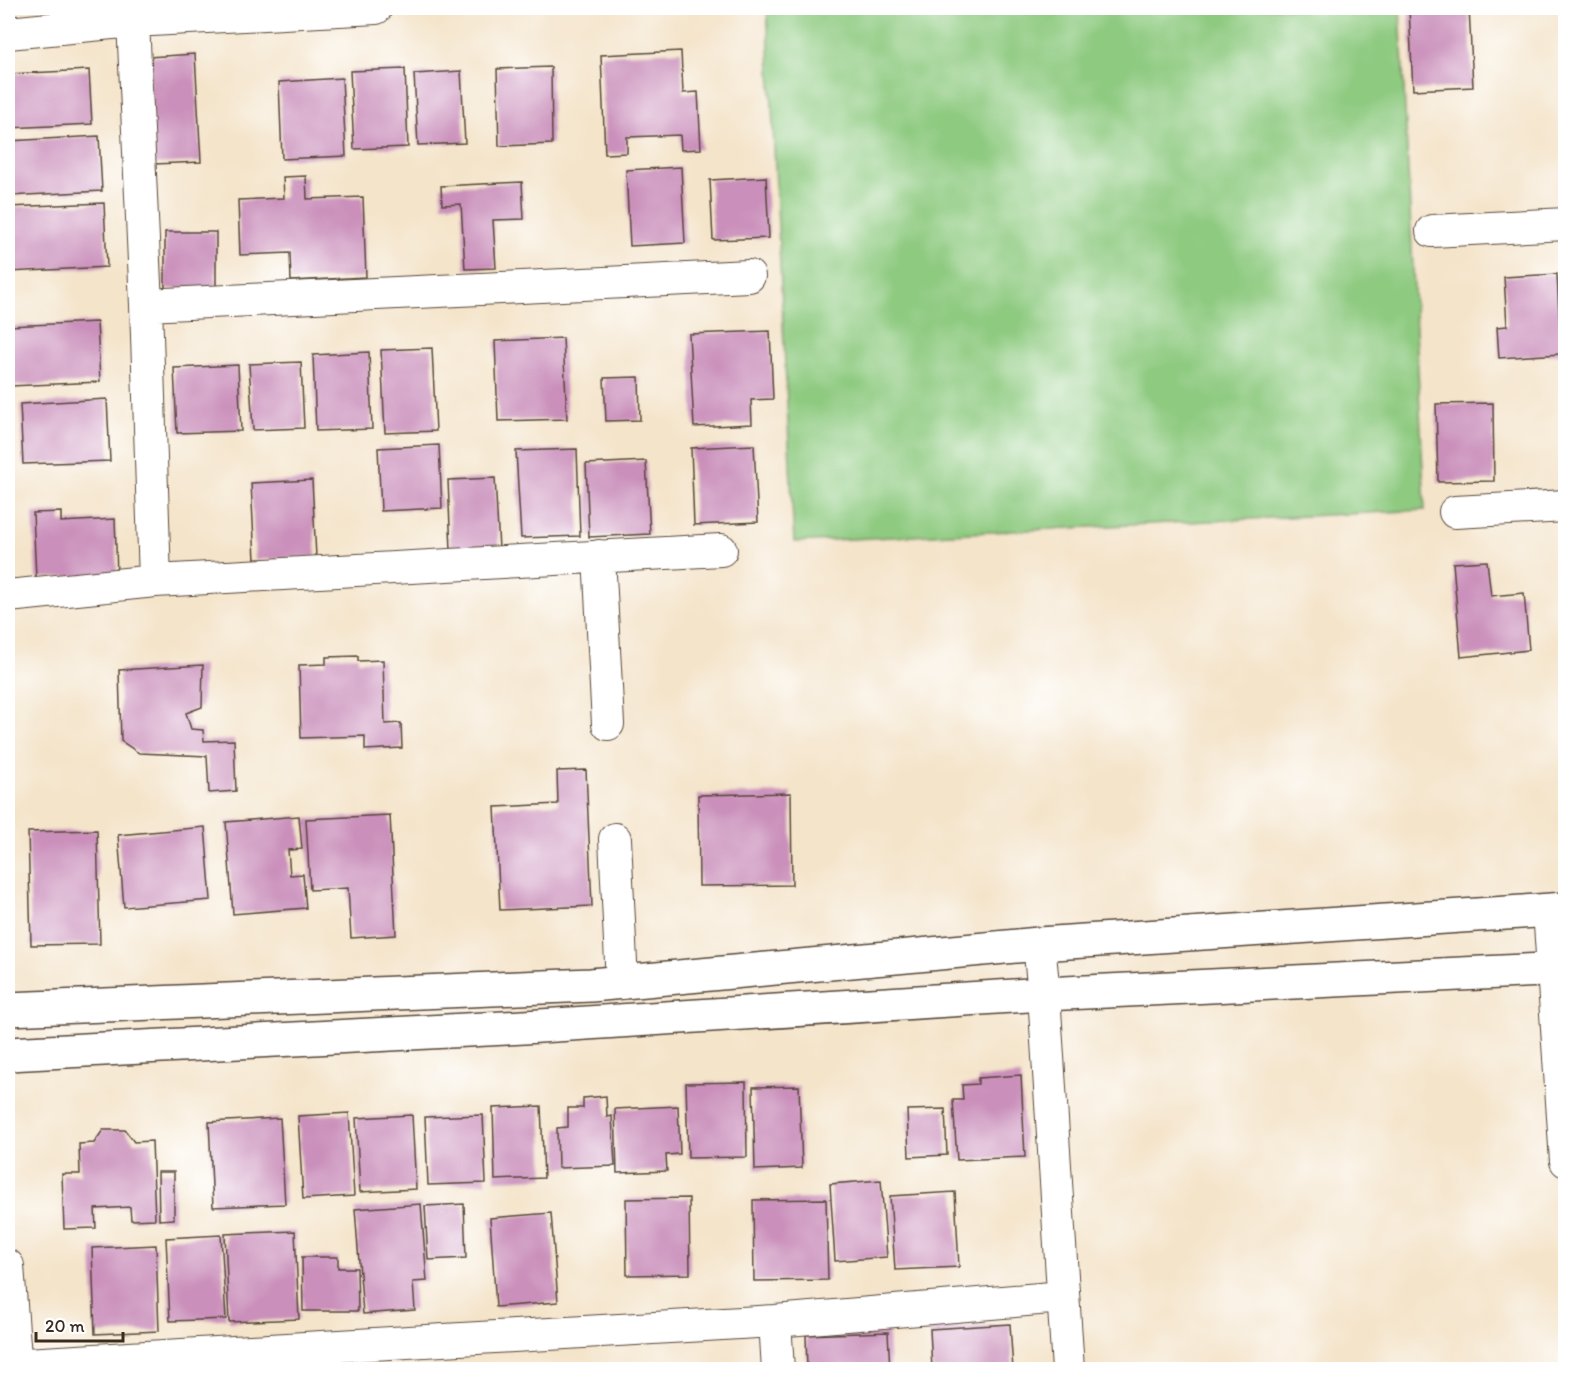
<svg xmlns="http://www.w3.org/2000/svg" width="1573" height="1377" font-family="Itim,sans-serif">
	<rect width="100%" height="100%" fill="#fff"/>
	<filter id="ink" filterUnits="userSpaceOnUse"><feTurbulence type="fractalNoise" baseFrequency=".0167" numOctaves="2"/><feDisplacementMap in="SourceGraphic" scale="12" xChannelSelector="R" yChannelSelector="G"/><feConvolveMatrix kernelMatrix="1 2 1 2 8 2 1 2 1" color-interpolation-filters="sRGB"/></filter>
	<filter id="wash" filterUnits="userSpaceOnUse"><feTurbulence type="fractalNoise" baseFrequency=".008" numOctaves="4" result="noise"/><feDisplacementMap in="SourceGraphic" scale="24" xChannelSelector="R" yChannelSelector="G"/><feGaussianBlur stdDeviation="1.35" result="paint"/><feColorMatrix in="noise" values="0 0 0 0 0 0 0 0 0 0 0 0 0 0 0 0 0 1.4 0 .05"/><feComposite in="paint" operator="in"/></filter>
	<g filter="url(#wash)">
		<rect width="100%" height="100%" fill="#f4e4ca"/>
		<path fill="#8eca80" stroke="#647a4f" stroke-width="1.5" d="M 767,8 L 1400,8 L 1425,510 L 794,542 Z"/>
		<g id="blocks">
			<path fill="#ca90bb" d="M 1409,8 L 1469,8 L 1473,87 L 1413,90 Z
				M 681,51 L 683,93 L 698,92 L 701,149 L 681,150 L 680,135 L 627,137 L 627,153 L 605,154 L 601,55 Z
				M 195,54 L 201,162 L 154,164 L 148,57 Z
				M 551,67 L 552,144 L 499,146 L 497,69 Z
				M 405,69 L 408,147 L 354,149 L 350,71 Z
				M 89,70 L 92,124 L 8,128 L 8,74 Z
				M 461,71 L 465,143 L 418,145 L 414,74 Z
				M 342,78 L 346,156 L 282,159 L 279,82 Z
				M 99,136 L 102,191 L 8,196 L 8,141 Z
				M 681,167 L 685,243 L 630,246 L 626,170 Z
				M 306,176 L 307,199 L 363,197 L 366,277 L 291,281 L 290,253 L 240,255 L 238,200 L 284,198 L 283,177 Z
				M 766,177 L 769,238 L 713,240 L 710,180 Z
				M 522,182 L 524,219 L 493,220 L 496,268 L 465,269 L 461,204 L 442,205 L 441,186 Z
				M 104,203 L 107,267 L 8,272 L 8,207 Z
				M 165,232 L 216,232 L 216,289 L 165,289 Z
				M 1557,274 L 1561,354 L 1499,358 L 1497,327 L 1507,326 L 1504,277 Z
				M 97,322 L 100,382 L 10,386 L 8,326 Z
				M 770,331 L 773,399 L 751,400 L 752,424 L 694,427 L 689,334 Z
				M 563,338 L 567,419 L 498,421 L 495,341 Z
				M 432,348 L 436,431 L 385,433 L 381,350 Z
				M 369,352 L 372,429 L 316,431 L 313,355 Z
				M 301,362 L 304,428 L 253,430 L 249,364 Z
				M 238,365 L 241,431 L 177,433 L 174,368 Z
				M 639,377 L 640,420 L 606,421 L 604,378 Z
				M 107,399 L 110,461 L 23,464 L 20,404 Z
				M 1493,403 L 1494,481 L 1438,482 L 1436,404 Z
				M 439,445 L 442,508 L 381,511 L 378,448 Z
				M 754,445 L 758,522 L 694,525 L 691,448 Z
				M 577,449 L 580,536 L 521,538 L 516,451 Z
				M 646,461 L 650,534 L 589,537 L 586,464 Z
				M 495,478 L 499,549 L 451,551 L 448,480 Z
				M 312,480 L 316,557 L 255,560 L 251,483 Z
				M 61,512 L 61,522 L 115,519 L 117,575 L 36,578 L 33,513 Z
				M 1487,561 L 1491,596 L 1524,593 L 1529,650 L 1461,657 L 1453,563 Z
				M 358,656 L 358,661 L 383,660 L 385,724 L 401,723 L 402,748 L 365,750 L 365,736 L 301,738 L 299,665 L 326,664 L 326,657 Z
				M 203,665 L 202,707 L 186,713 L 191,729 L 203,730 L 204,741 L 234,740 L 236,791 L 209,793 L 207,756 L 139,753 L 121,741 L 119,670 Z
				M 586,770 L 592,906 L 500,910 L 495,807 L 558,804 L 557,771 Z
				M 791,793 L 792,885 L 699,886 L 698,795 Z
				M 390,815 L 396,935 L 351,938 L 348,888 L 310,890 L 306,819 Z
				M 299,816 L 302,849 L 288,850 L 290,875 L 303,874 L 306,908 L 233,914 L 226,822 Z
				M 205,827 L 211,900 L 124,907 L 118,835 Z
				M 97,830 L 100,944 L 31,945 L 28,832 Z
				M 1021,1075 L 1025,1157 L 957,1160 L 953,1100 L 963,1100 L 962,1085 L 978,1084 L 978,1078 Z
				M 746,1082 L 747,1157 L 688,1158 L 686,1083 Z
				M 799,1086 L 802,1168 L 755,1170 L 753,1087 Z
				M 606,1096 L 607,1117 L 612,1116 L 615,1166 L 558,1168 L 557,1128 L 568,1127 L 568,1108 L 583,1108 L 583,1098 Z
				M 541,1106 L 544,1178 L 495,1180 L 493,1108 Z
				M 678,1106 L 680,1154 L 666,1155 L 667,1171 L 617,1173 L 615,1109 Z
				M 945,1109 L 947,1155 L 909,1157 L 907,1110 Z
				M 349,1113 L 354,1196 L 303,1199 L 298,1116 Z
				M 412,1115 L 416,1189 L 360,1192 L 356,1118 Z
				M 483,1115 L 486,1183 L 428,1185 L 425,1117 Z
				M 280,1118 L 285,1204 L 213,1207 L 209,1122 Z
				M 103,1130 L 125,1130 L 134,1142 L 152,1141 L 155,1219 L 131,1220 L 130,1207 L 95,1209 L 96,1228 L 64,1229 L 62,1174 L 80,1174 L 79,1144 L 94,1143 Z
				M 158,1172 L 174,1172 L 174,1219 L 159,1220 Z
				M 881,1180 L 887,1257 L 835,1261 L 830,1184 Z
				M 955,1192 L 959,1267 L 895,1270 L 890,1196 Z
				M 689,1198 L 690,1274 L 627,1275 L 626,1199 Z
				M 826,1199 L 828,1280 L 754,1281 L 753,1200 Z
				M 421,1204 L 427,1281 L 413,1282 L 415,1310 L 363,1314 L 355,1209 Z
				M 464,1204 L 466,1258 L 428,1260 L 425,1206 Z
				M 551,1213 L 558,1302 L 496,1307 L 490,1218 Z
				M 295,1231 L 299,1319 L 229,1322 L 225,1234 Z
				M 221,1235 L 226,1319 L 170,1321 L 166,1238 Z
				M 156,1245 L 159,1331 L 95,1334 L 92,1248 Z
				M 302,1257 L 338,1257 L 338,1268 L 357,1268 L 358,1311 L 303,1311 Z
				M 1010,1324 L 1013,1370 L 932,1370 L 930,1329 Z
				M 888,1332 L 890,1370 L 807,1370 L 806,1335 Z"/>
		</g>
	</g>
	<g filter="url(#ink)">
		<use href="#blocks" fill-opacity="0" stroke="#574638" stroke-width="1.5"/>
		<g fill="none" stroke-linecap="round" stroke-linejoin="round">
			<g stroke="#574638" stroke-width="34">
				<path id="street" d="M 133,21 L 146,305 L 155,581
					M 8,33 L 133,21 L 376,8
					M 1432,231 L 1566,224
					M 146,305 L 749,276
					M 1455,512 L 1566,506
					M 599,556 L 608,724
					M 8,596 L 155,581 L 721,550
					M 615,839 L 622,983
					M 1549,910 L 1566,1161
					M 1039,944 L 1044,994 L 1068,1370
					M 8,1266 L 16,1370
					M 775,1321 L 778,1370
					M 8,1365 L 775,1321 L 1063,1297"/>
			</g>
			<g stroke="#574638" stroke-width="36">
				<path id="secondary" d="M 8,1009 L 591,985 L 1039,944 L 1566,909
					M 8,1054 L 524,1027 L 1044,994 L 1566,969"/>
			</g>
			<use href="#street" stroke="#fff" stroke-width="32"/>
			<use href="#secondary" stroke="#fff" stroke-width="33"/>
		</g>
	</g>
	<rect width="1573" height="1377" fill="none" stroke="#fff" stroke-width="30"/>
	<path d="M36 1332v9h87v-9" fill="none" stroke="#3b2a1e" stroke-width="3"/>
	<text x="45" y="1332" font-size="18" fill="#3b2a1e" stroke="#ffffff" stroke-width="4.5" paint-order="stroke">20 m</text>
</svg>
